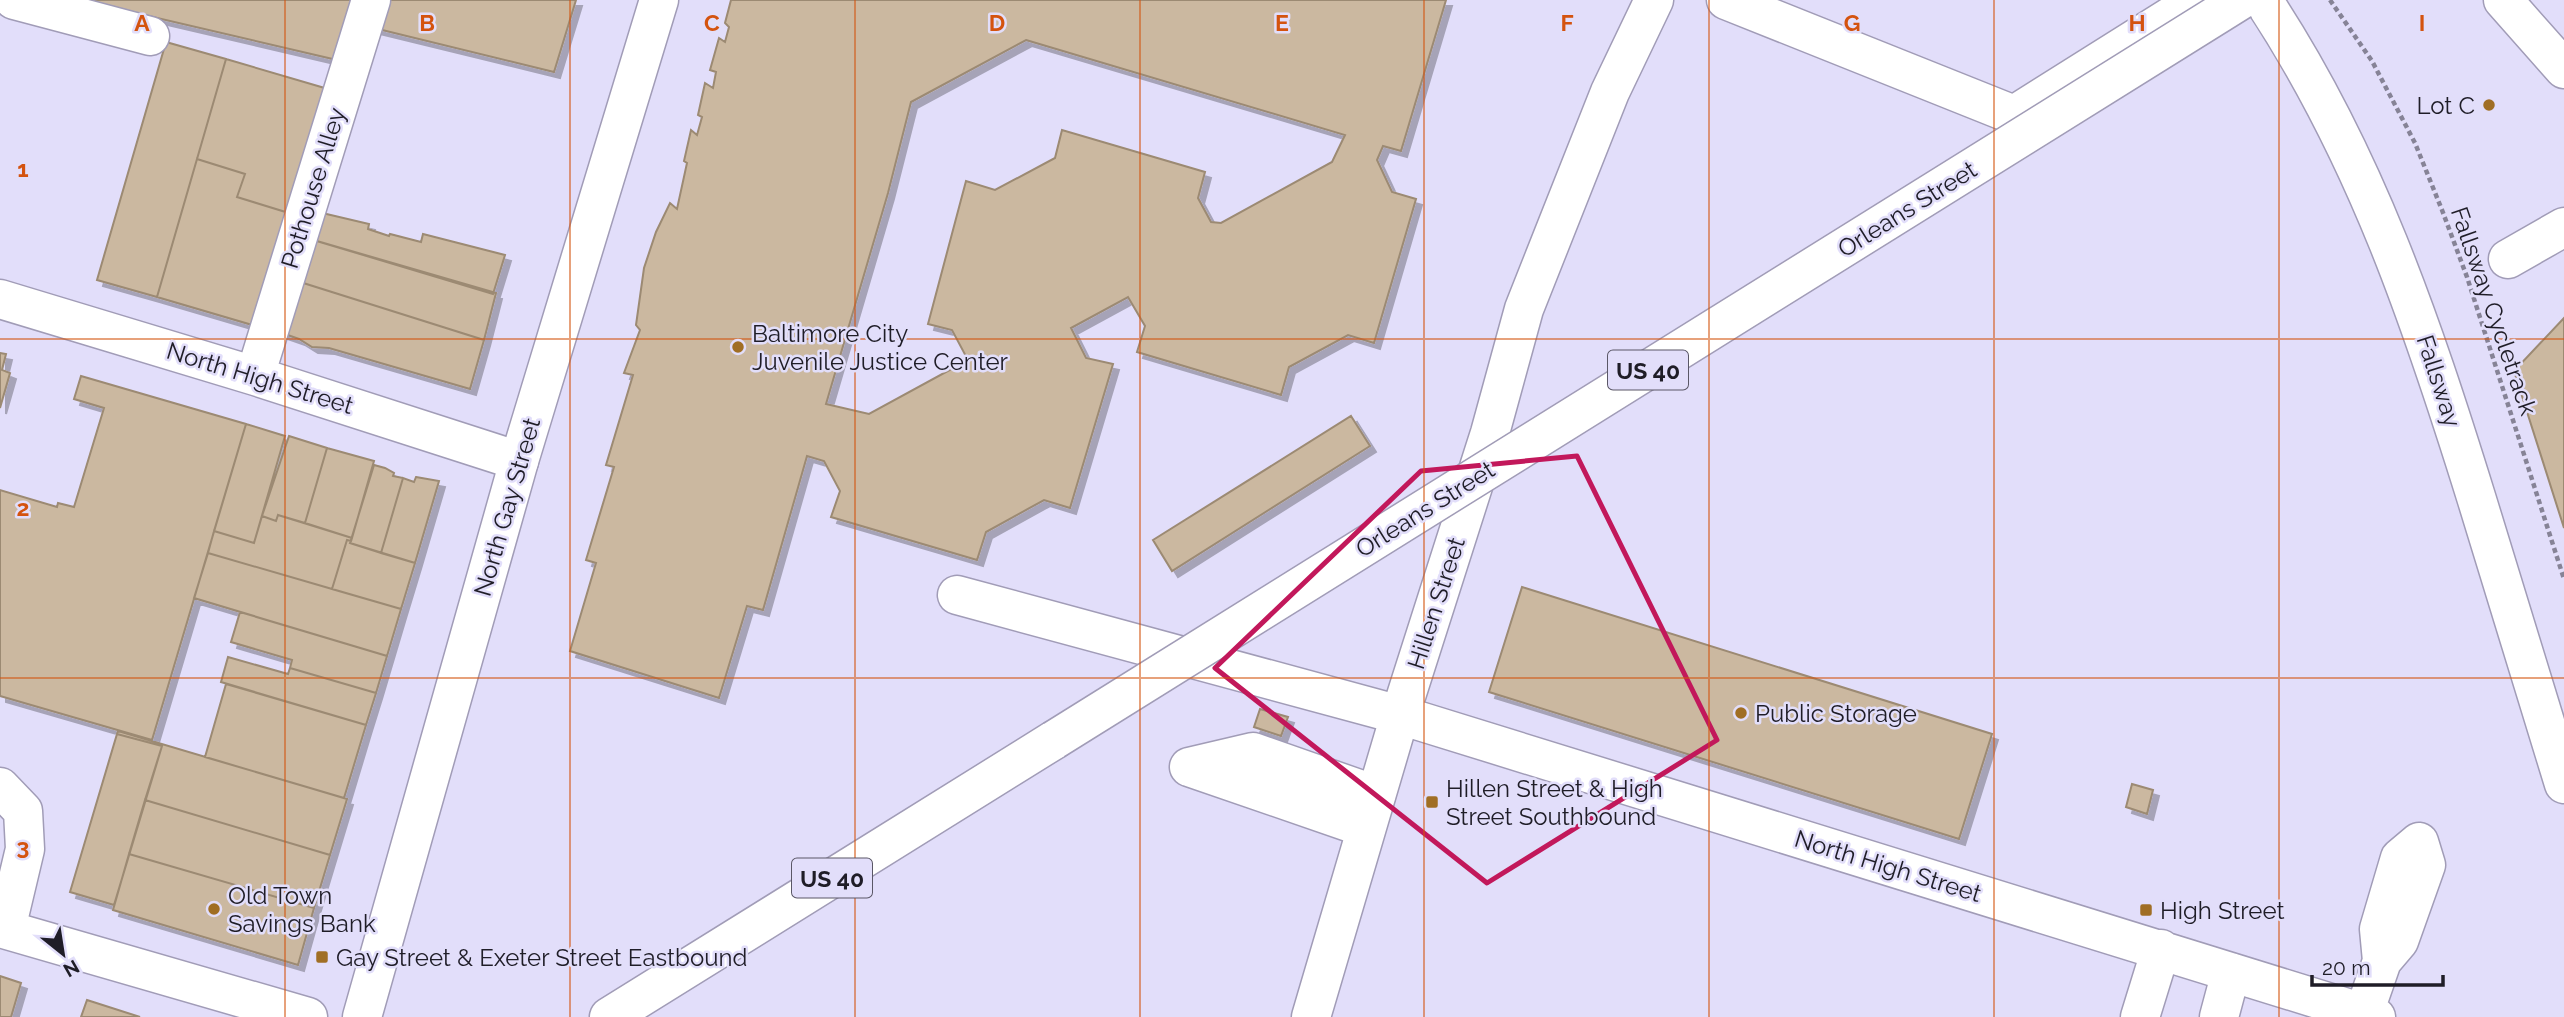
<svg xmlns="http://www.w3.org/2000/svg" width="2564" height="1017" font-family="Raleway,sans-serif">
	<defs>
		<filter id="shadow"><feDropShadow dx="6" dy="6" stdDeviation="0" flood-color="#0004"/></filter>
	</defs>
	<rect width="100%" height="100%" fill="#e2defa"/>
	<path fill="#cbb8a0" stroke="#9c8a73" stroke-width="2" fill-rule="evenodd" filter="url(#shadow)" d="M 80,0 L 355,0 L 337,60 Z
		M 382,0 L 576,0 L 554,72 L 374,28 Z
		M 731,0 L 1446,0 L 1401,151 L 1383,146 L 1377,160 L 1392,192 L 1416,199 L 1374,343 L 1348,335 L 1289,367 L 1281,395 L 1137,352 L 1145,326 L 1128,297 L 1071,328 L 1086,358 L 1113,364 L 1070,508 L 1044,500 L 986,532 L 977,560 L 831,517 L 840,491 L 824,461 L 807,456 L 763,610 L 747,606 L 719,698 L 570,651 L 596,563 L 586,560 L 614,467 L 606,465 L 633,375 L 624,373 L 640,330 L 636,325 L 644,268 L 656,232 L 670,203 L 677,209 L 687,163 L 684,161 L 691,130 L 697,135 L 702,117 L 698,115 L 705,83 L 713,88 L 716,72 L 710,70 L 719,38 L 725,42 L 729,27 L 725,23 ZM 1026,40 L 1345,135 L 1332,162 L 1221,223 L 1211,222 L 1198,198 L 1205,172 L 1062,130 L 1055,158 L 995,190 L 966,181 L 928,324 L 952,330 L 968,360 L 869,414 L 826,404 L 888,193 L 911,102 Z
		M 166,42 L 226,59 L 157,297 L 97,280 Z
		M 226,59 L 328,89 L 292,214 L 237,197 L 245,174 L 197,159 Z
		M 197,159 L 245,174 L 237,197 L 292,214 L 259,327 L 157,297 Z
		M 318,212 L 369,224 L 368,229 L 389,236 L 390,234 L 421,242 L 423,234 L 505,255 L 493,294 L 310,239 Z
		M 310,239 L 496,293 L 484,340 L 297,281 Z
		M 297,281 L 484,340 L 470,389 L 329,348 L 312,347 L 299,339 L 282,333 Z
		M 2564,318 L 2564,528 L 2514,371 Z
		M 0,353 L 6,354 L 2,370 L 10,373 L 0,408 Z
		M 81,376 L 246,424 L 152,740 L 0,696 L 0,490 L 57,507 L 58,503 L 74,507 L 104,408 L 74,399 Z
		M 1351,416 L 1370,446 L 1172,571 L 1153,540 Z
		M 246,424 L 285,436 L 254,543 L 214,531 Z
		M 289,436 L 327,448 L 305,523 L 278,515 L 276,521 L 262,516 Z
		M 327,448 L 374,461 L 352,538 L 305,523 Z
		M 374,465 L 385,468 L 394,473 L 393,476 L 403,478 L 381,553 L 350,543 Z
		M 416,477 L 439,481 L 415,563 L 381,553 L 403,478 L 414,482 Z
		M 278,515 L 352,538 L 351,541 L 347,540 L 332,589 L 208,553 L 214,531 L 254,543 L 262,516 L 276,521 Z
		M 347,540 L 351,541 L 350,543 L 415,563 L 401,609 L 332,589 Z
		M 208,553 L 401,609 L 387,656 L 194,598 Z
		M 1522,587 L 1992,734 L 1959,839 L 1489,692 Z
		M 240,612 L 387,656 L 376,693 L 290,668 L 292,660 L 231,642 Z
		M 228,657 L 288,674 L 290,668 L 376,693 L 366,725 L 221,682 Z
		M 226,684 L 366,725 L 344,798 L 205,757 Z
		M 1260,709 L 1288,717 L 1281,736 L 1254,727 Z
		M 118,731 L 347,799 L 330,855 L 145,800 L 162,746 L 117,734 Z
		M 117,734 L 162,746 L 114,905 L 70,892 Z
		M 2132,784 L 2153,790 L 2147,814 L 2126,807 Z
		M 145,800 L 330,855 L 314,908 L 129,854 Z
		M 129,854 L 314,908 L 298,965 L 113,910 Z
		M 0,976 L 21,983 L 11,1017 L 0,1017 Z
		M 87,1000 L 140,1017 L 81,1017 Z"/>
	<g fill="none" stroke-linecap="round" stroke-linejoin="round">
		<g stroke="#a19cb7" stroke-width="41">
			<path id="minor" d="M 14,0 L 150,36
				M 1726,0 L 2014,115 L 2197,0
				M 2508,259 L 2564,227
				M 0,299 L 255,376 L 519,461
				M 255,376 L 371,0
				M 957,595 L 1400,715 L 2376,1017
				M 1189,767 L 1253,752 L 1376,795
				M 1189,767 L 1366,828
				M 0,787 L 23,811 L 25,849 L 6,929
				M 0,928 L 308,1017
				M 2364,1013 L 2382,961 L 2379,929 L 2400,858 L 2419,842 L 2426,865 L 2399,941 L 2382,961
				M 2140,1017 L 2161,949
				M 2219,1017 L 2231,972"/>
		</g>
		<g stroke="#a19cb7" stroke-width="41">
			<path id="major" d="M 2263,0 C 2366,156 2422,323 2477,500 C 2506,595 2535,689 2564,784
				M 362,1017 L 519,461 L 659,0
				M 609,1017 L 1054,740
				M 1311,1017 L 1400,715 L 1490,433 L 1524,309 L 1610,92 L 1654,0"/>
		</g>
		<g stroke="#a19cb7" stroke-width="41">
			<path id="highway" d="M 2503,0 L 2564,69"/>
		</g>
		<path stroke="#868396" stroke-width="4.5" stroke-dasharray="5 3.5" stroke-linecap="butt" d="M 2330,0 L 2372,61 L 2415,143 L 2442,210 L 2467,277 L 2564,579"/>
		<use href="#minor" stroke="#fff" stroke-width="38"/>
		<use href="#major" stroke="#fff" stroke-width="38"/>
		<use href="#highway" stroke="#fff" stroke-width="38"/>
		<g stroke="#a19cb7" stroke-width="41" stroke-linecap="butt">
			<path id="major-bridge" d="M 1054,740 L 2241,0"/>
		</g>
		<use href="#major-bridge" stroke="#fff" stroke-width="38"/>
	</g>
	<path fill="none" stroke="#c2185b" stroke-width="5" stroke-linejoin="round" d="M 1577,456 L 1717,740 L 1487,883 L 1215,668 L 1421,471 Z"/>
	<path fill="none" stroke="#d4530f" stroke-width="2" stroke-opacity="0.55" d="M 285,0 L 285,1017M 570,0 L 570,1017M 855,0 L 855,1017M 1140,0 L 1140,1017M 1424,0 L 1424,1017M 1709,0 L 1709,1017M 1994,0 L 1994,1017M 2279,0 L 2279,1017M 0,339 L 2564,339M 0,678 L 2564,678"/>
	<g fill="#a06e24" stroke="#e2defa" stroke-width="2.5">
		<circle cx="2489" cy="105" r="7"/>
		<circle cx="738" cy="347" r="7"/>
		<circle cx="1741" cy="713" r="7"/>
		<rect x="1425" y="795" width="14" height="14" rx="3.5"/>
		<circle cx="214" cy="909" r="7"/>
		<rect x="2139" y="903" width="14" height="14" rx="3.5"/>
		<rect x="315" y="950" width="14" height="14" rx="3.5"/>
	</g>
	<g text-anchor="middle" dominant-baseline="central" stroke-width="5" stroke-linejoin="round" paint-order="stroke">
		<g fill="#e2defa" stroke="#5a5766" stroke-width="2">
			<rect x="1608" y="350.5" width="80" height="39" rx="5"/>
			<rect x="792" y="858.5" width="80" height="39" rx="5"/>
		</g>
		<g font-size="23" font-weight="bold" fill="#1f1d27">
			<text x="1648" y="370">US 40</text>
			<text x="832" y="878">US 40</text>
		</g>
		<g font-size="24" fill="#1f1d27" stroke="#e2defa" text-anchor="start">
			<text x="2475" y="105" text-anchor="end">Lot C</text>
			<text x="752" y="333">Baltimore City<tspan x="752" dy="28">Juvenile Justice Center</tspan></text>
			<text x="1755" y="713">Public Storage</text>
			<text x="1446" y="788">Hillen Street &amp; High<tspan x="1446" dy="28">Street Southbound</tspan></text>
			<text x="228" y="895">Old Town<tspan x="228" dy="28">Savings Bank</tspan></text>
			<text x="2160" y="910">High Street</text>
			<text x="336" y="957">Gay Street &amp; Exeter Street Eastbound</text>
		</g>
		<g font-size="24" fill="#1f1d27" stroke="#e2defa">
			<text transform="translate(313 188) rotate(-73)">Pothouse Alley</text>
			<text transform="translate(1907 209) rotate(-32)">Orleans Street</text>
			<text transform="translate(2494 311) rotate(71)">Fallsway Cycletrack</text>
			<text transform="translate(260 378) rotate(17)">North High Street</text>
			<text transform="translate(2439 381) rotate(72)">Fallsway</text>
			<text transform="translate(507 507) rotate(-74)">North Gay Street</text>
			<text transform="translate(1425 509) rotate(-32)">Orleans Street</text>
			<text transform="translate(1436 603) rotate(-72)">Hillen Street</text>
			<text transform="translate(1888 866) rotate(17)">North High Street</text>
		</g>
	</g>
	<g font-size="23" text-anchor="middle" font-weight="bold" fill="#d4530f" stroke="#e2defa" stroke-width="5" stroke-linejoin="round" paint-order="stroke">
		<text x="142" y="31">A</text>
		<text x="427" y="31">B</text>
		<text x="712" y="31">C</text>
		<text x="997" y="31">D</text>
		<text x="1282" y="31">E</text>
		<text x="1567" y="31">F</text>
		<text x="1852" y="31">G</text>
		<text x="2137" y="31">H</text>
		<text x="2422" y="31">I</text>
		<text x="23" y="177">1</text>
		<text x="23" y="516">2</text>
		<text x="23" y="855">3</text>
	</g>
	<g transform="translate(63 954) rotate(150)" stroke="#e2defa" stroke-width="5" paint-order="stroke">
	<path d="M0-5L12 26L0 18L-12 26Z" fill="#1f1d27"/>
	<text y="-10" font-size="19" font-weight="bold" text-anchor="middle" fill="#1f1d27">N</text>
	</g>
	<path d="M2312 975v10h131v-10" fill="none" stroke="#1f1d27" stroke-width="3.5"/>
	<text x="2322" y="975" font-size="21" fill="#1f1d27" stroke="#e2defa" stroke-width="5" paint-order="stroke">20 m</text>
</svg>
